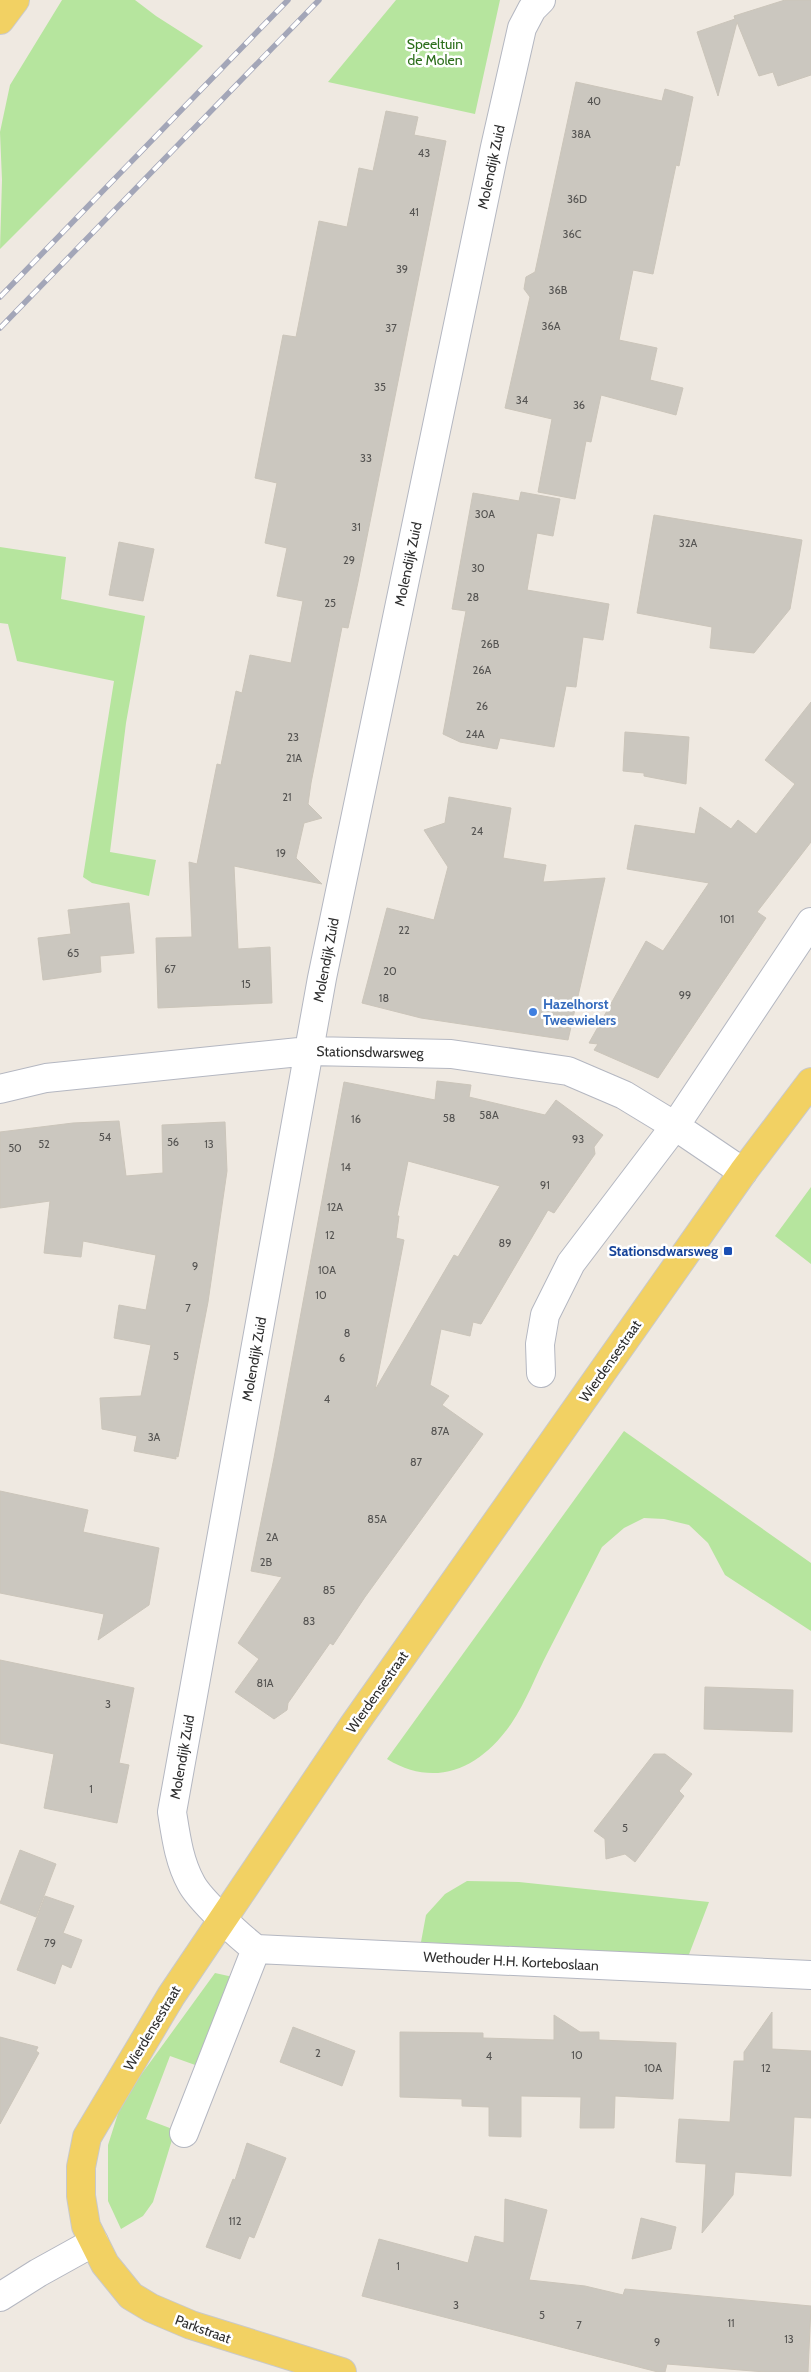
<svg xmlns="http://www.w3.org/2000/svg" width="811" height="2372" font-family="Cabin,sans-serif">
	<rect width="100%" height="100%" fill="#efe9e1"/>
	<path fill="#b6e59e" d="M 62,0 L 135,0 L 156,16 L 203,46 L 0,249 L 2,180 L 0,132 L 10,85 Z
		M 396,0 L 500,0 L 475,114 L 328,82 Z
		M 0,547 L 66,557 L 61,599 L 145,616 L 126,723 L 110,852 L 156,860 L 149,896 L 92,883 L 83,877 L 114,681 L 17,661 L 8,624 L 0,623 Z
		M 811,1187 L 811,1264 L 775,1236 Z
		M 624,1431 L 811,1563 L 811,1631 L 725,1575 L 708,1543 L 689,1525 L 664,1519 L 644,1518 L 624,1528 L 602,1547 C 584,1582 566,1617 548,1652 C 536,1675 526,1702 511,1724 C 480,1768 436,1789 387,1759 Z
		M 467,1881 L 519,1882 L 709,1902 L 688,1957 L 421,1942 L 426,1915 L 445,1894 Z
		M 215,1973 L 233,1977 L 198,2066 L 170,2056 L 146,2119 L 175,2130 L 153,2202 L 143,2216 L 121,2229 L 108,2201 L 108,2145 L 122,2101 Z"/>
	<path fill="#cbc7bf" stroke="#cbc5ba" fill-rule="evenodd" d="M 785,0 L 811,0 L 811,75 L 778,86 L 773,72 L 759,76 L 737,22 L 718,96 L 697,32 L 735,19 L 734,16 Z
		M 576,82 L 662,101 L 665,89 L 693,97 L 679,166 L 676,165 L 653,274 L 633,270 L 619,340 L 657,348 L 650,380 L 683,388 L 676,415 L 601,395 L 591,442 L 586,441 L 575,499 L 538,492 L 552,419 L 505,408 L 530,297 L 524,289 L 526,277 L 535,272 Z
		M 386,111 L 418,117 L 414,135 L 446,141 L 358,582 L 348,628 L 342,627 L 311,783 L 308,804 L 322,818 L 304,823 L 296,858 L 322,884 L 234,866 L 238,949 L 270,947 L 272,1003 L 158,1008 L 156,938 L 192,937 L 189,862 L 197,864 L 217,764 L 221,765 L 236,691 L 242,693 L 250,655 L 291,663 L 303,601 L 277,596 L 287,548 L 265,543 L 277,483 L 255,478 L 283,335 L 296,337 L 319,221 L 347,227 L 359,168 L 373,171 Z
		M 521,492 L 560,499 L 553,536 L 537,533 L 527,590 L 609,604 L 603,640 L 583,637 L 576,687 L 566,686 L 554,747 L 500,738 L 497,749 L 460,742 L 443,734 L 466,611 L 452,609 L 473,493 L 519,501 Z
		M 654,515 L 802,540 L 790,609 L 754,653 L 710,648 L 712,627 L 637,613 Z
		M 119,542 L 154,549 L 143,601 L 109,595 Z
		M 811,702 L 811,842 L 757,912 L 766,918 L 658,1078 L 594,1050 L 598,1044 L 589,1043 L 646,941 L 663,951 L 709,883 L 627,869 L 635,825 L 695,834 L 700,807 L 731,829 L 738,820 L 756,834 L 795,784 L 765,760 Z
		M 625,732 L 689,737 L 686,784 L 644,776 L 644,773 L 623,771 Z
		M 449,797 L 511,808 L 503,858 L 546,865 L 543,882 L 605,878 L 568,1040 L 421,1018 L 362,1003 L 387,908 L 434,920 L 448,867 L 424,830 L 445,823 Z
		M 129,903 L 134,953 L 100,956 L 101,972 L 43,980 L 38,938 L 71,934 L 68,910 Z
		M 437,1081 L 471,1085 L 469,1097 L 545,1115 L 556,1100 L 603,1135 L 594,1147 L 595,1154 L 554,1213 L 548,1210 L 481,1324 L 473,1322 L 470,1336 L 441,1329 L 430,1385 L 449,1396 L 442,1405 L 483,1434 L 365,1597 L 333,1645 L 330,1643 L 288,1703 L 287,1710 L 274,1719 L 235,1692 L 259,1659 L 238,1643 L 282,1577 L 251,1571 L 274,1458 L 344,1082 L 435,1100 ZM 408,1161 L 500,1186 L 458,1257 L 454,1255 L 375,1390 L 404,1240 L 396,1238 L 399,1216 L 397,1216 Z
		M 119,1121 L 126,1176 L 163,1173 L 162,1125 L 225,1122 L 227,1171 L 208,1302 L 178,1457 L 176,1456 L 176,1459 L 134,1451 L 137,1436 L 102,1429 L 100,1398 L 141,1396 L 151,1345 L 114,1338 L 119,1305 L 146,1310 L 156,1255 L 83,1241 L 81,1257 L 44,1253 L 50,1201 L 0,1208 L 0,1132 L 73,1123 Z
		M 0,1491 L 88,1510 L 83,1532 L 159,1548 L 149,1605 L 98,1640 L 104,1614 L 0,1593 Z
		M 0,1660 L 134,1688 L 119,1763 L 129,1765 L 117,1823 L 44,1808 L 54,1754 L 0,1743 Z
		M 705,1687 L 793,1690 L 792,1732 L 704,1729 Z
		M 654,1754 L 665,1754 L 692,1774 L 679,1791 L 684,1796 L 635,1862 L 625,1854 L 606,1859 L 605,1839 L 594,1831 Z
		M 20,1850 L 56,1864 L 36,1917 L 0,1903 Z
		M 45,1896 L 74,1906 L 63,1933 L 82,1940 L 71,1968 L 62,1964 L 55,1984 L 17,1970 Z
		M 772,2012 L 772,2049 L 811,2051 L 811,2118 L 794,2117 L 791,2176 L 735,2172 L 733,2195 L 702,2233 L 706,2164 L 676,2162 L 679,2119 L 730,2122 L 734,2061 L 744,2061 L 744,2052 Z
		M 554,2015 L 580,2032 L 599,2032 L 599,2040 L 676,2043 L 673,2099 L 615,2096 L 614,2128 L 580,2128 L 581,2097 L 521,2096 L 521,2137 L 489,2136 L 489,2107 L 462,2106 L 462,2099 L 400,2097 L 400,2032 L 483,2033 L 483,2038 L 554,2040 Z
		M 293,2027 L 355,2051 L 342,2086 L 280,2062 Z
		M 0,2037 L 38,2047 L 36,2051 L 39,2053 L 0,2124 Z
		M 247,2143 L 286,2158 L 254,2238 L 249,2236 L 240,2259 L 206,2247 L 233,2179 L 235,2180 Z
		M 505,2199 L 547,2210 L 529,2280 L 585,2286 L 623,2295 L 625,2289 L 811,2306 L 808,2372 L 765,2372 L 667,2364 L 665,2372 L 658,2372 L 362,2296 L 379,2239 L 468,2263 L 475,2236 L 504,2243 Z
		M 641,2218 L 676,2227 L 671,2249 L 632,2259 Z"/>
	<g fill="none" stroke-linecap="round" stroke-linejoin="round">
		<g stroke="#b4b7c1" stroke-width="30">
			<path id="minor" d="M 541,0 L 532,9 L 522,28 L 495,147 L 322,978 L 172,1812 C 176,1837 179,1861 191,1883 C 199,1899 240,1937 256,1949 L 811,1975
				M 0,1089 L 46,1078 L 309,1051 L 451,1054 L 568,1071 L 624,1095 L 675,1126 L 743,1172
				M 541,1373 L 540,1344 L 545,1315 L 571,1263 L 675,1126 L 811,922
				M 184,2133 L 256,1949
				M 0,2297 L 38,2273 L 94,2242"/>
		</g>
		<g stroke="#c9c9c9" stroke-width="30">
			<path id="major" d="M 0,20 L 15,0
				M 342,2372 L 191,2325 L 151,2308 L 131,2296 L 105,2264 L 86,2226 L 81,2196 L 81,2167 L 87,2137 L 171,1996 L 353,1726 L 743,1172 L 811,1082"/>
		</g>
		<use href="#minor" stroke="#fff" stroke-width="28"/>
		<use href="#major" stroke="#f2d163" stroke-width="28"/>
		<g stroke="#a3a6b8" stroke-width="5.5">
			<path id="rail" d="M 0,297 L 288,0
				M 0,328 L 319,0"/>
		</g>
		<use href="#rail" stroke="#fff" stroke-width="4" stroke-dasharray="11" stroke-linecap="butt"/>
	</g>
	<circle fill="#3f7fe0" stroke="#fff" stroke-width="2" cx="533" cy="1012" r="5"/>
	<rect fill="#1a4fb4" stroke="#fff" stroke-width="2" x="723" y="1246" width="10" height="10" rx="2.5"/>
	<g text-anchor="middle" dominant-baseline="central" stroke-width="5" stroke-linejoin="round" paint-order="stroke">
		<g font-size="11" fill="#555452">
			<text x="594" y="101">40</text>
			<text x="581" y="134">38A</text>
			<text x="424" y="153">43</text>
			<text x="577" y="199">36D</text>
			<text x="414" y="212">41</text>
			<text x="572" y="234">36C</text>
			<text x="402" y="269">39</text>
			<text x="558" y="290">36B</text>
			<text x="551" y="326">36A</text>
			<text x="391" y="328">37</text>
			<text x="380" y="387">35</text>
			<text x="522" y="400">34</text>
			<text x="579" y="405">36</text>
			<text x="366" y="458">33</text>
			<text x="485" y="514">30A</text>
			<text x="356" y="527">31</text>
			<text x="688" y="543">32A</text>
			<text x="349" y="560">29</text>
			<text x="478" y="568">30</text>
			<text x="473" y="597">28</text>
			<text x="330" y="603">25</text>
			<text x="490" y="644">26B</text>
			<text x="482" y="670">26A</text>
			<text x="482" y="706">26</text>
			<text x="475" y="734">24A</text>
			<text x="293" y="737">23</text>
			<text x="294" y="758">21A</text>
			<text x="287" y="797">21</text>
			<text x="477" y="831">24</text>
			<text x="281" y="853">19</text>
			<text x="727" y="919">101</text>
			<text x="404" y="930">22</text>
			<text x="73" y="953">65</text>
			<text x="170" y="969">67</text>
			<text x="390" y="971">20</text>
			<text x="246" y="984">15</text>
			<text x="685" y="995">99</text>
			<text x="384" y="998">18</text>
			<text x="489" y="1115">58A</text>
			<text x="449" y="1118">58</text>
			<text x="356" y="1119">16</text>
			<text x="105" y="1137">54</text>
			<text x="578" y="1139">93</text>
			<text x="173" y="1142">56</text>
			<text x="44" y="1144">52</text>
			<text x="209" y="1144">13</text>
			<text x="15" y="1148">50</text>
			<text x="346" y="1167">14</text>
			<text x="545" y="1185">91</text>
			<text x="335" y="1207">12A</text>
			<text x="330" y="1235">12</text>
			<text x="505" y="1243">89</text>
			<text x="195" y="1266">9</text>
			<text x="327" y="1270">10A</text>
			<text x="321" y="1295">10</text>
			<text x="188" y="1308">7</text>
			<text x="347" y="1333">8</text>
			<text x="176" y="1356">5</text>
			<text x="342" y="1358">6</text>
			<text x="327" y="1399">4</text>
			<text x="440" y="1431">87A</text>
			<text x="154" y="1437">3A</text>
			<text x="416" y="1462">87</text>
			<text x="377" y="1519">85A</text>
			<text x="272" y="1537">2A</text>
			<text x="266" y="1562">2B</text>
			<text x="329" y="1590">85</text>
			<text x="309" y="1621">83</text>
			<text x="265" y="1683">81A</text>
			<text x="108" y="1704">3</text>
			<text x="91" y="1789">1</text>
			<text x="625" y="1828">5</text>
			<text x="50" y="1943">79</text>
			<text x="318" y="2053">2</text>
			<text x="577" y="2055">10</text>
			<text x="489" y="2056">4</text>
			<text x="653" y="2068">10A</text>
			<text x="766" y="2068">12</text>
			<text x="235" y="2221">112</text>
			<text x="398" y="2266">1</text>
			<text x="456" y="2305">3</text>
			<text x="542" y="2315">5</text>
			<text x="731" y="2323">11</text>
			<text x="579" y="2325">7</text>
			<text x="789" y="2339">13</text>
			<text x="657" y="2342">9</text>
		</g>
		<g font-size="14" fill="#2c6e1b" stroke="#fff">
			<text x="435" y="44">Speeltuin<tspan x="435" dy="16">de Molen</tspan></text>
		</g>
		<g font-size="14" fill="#2e2e2e" stroke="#fff">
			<text transform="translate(491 167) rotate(-78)">Molendijk Zuid</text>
			<text transform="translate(408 564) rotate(-78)">Molendijk Zuid</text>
			<text transform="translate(326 960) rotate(-79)">Molendijk Zuid</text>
			<text transform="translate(370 1052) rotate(1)">Stationsdwarsweg</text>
			<text transform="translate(254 1359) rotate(-80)">Molendijk Zuid</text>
			<text transform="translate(610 1361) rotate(-55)">Wierdensestraat</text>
			<text transform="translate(377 1692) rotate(-55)">Wierdensestraat</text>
			<text transform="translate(182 1757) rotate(-80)">Molendijk Zuid</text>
			<text transform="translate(511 1961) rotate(3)">Wethouder H.H. Korteboslaan</text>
			<text transform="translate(152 2028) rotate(-59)">Wierdensestraat</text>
			<text transform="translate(203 2329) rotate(20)">Parkstraat</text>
		</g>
		<g font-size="14" font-weight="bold" fill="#366cbe" stroke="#fff" text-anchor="start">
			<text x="543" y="1004">Hazelhorst<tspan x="543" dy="16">Tweewielers</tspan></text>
		</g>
		<g font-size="14" font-weight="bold" fill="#164399" stroke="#fff" text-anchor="end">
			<text x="718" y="1251">Stationsdwarsweg</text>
		</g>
	</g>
</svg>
